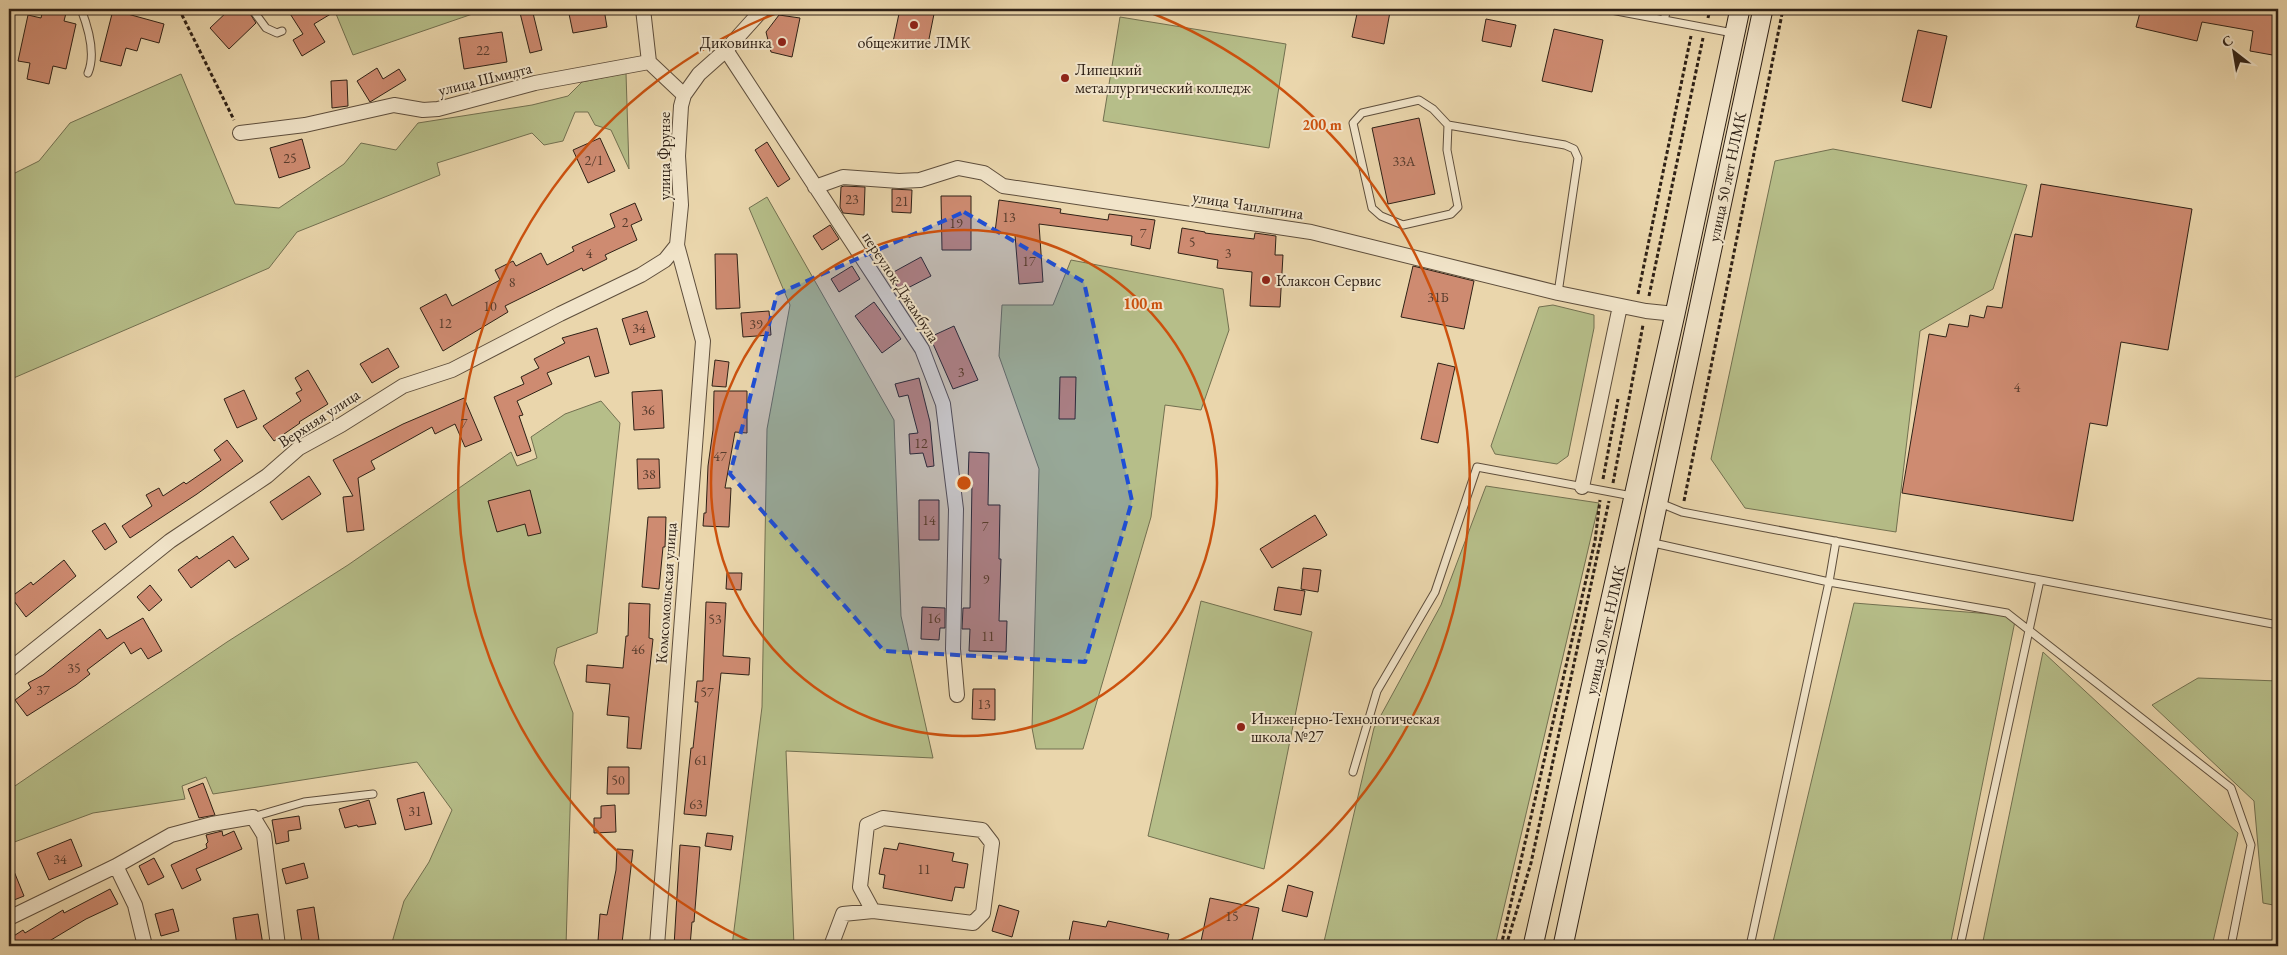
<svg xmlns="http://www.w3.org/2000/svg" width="2287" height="955" font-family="'EB Garamond',serif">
	<rect width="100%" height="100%" fill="#ead6ac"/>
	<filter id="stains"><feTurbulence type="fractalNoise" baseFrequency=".004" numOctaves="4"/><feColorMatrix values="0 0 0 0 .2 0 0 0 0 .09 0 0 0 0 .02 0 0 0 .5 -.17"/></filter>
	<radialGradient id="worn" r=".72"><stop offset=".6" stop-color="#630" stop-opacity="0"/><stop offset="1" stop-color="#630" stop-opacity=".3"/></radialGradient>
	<path fill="#b6be89" stroke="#727050" d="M 334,9 L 487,9 L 353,55 Z
		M 1120,17 L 1286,44 L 1269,148 L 1103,121 Z
		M 626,73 L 629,169 L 611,130 L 595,125 L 588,112 L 575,112 L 563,141 L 544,145 L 532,133 L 437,163 L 440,175 L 297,232 L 269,268 L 9,380 L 9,176 L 39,161 L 70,123 L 181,74 L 235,204 L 279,208 L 344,164 L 361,143 L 396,150 L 418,123 L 532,105 L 568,96 L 582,82 Z
		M 1833,149 L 2027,185 L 1993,289 L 1920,331 L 1896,532 L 1745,508 L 1711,459 L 1775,161 Z
		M 767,197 L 894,420 L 901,616 L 933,758 L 786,751 L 794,946 L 732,946 L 762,707 L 767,429 L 790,305 L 749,208 Z
		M 1071,260 L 1223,289 L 1229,330 L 1201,410 L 1165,405 L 1151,517 L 1083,749 L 1036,749 L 1032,728 L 1039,469 L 999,356 L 1002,305 L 1053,305 Z
		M 1553,305 L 1594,315 L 1594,328 L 1568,456 L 1557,464 L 1495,454 L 1491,446 L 1539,307 Z
		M 601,401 L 620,423 L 597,633 L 557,648 L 554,663 L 573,713 L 566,946 L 391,946 L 404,901 L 429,862 L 452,810 L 417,762 L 213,794 L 206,777 L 182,786 L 185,799 L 93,813 L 9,844 L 9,790 L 227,642 L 348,565 L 511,452 L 517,466 L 537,458 L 531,437 L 565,414 Z
		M 1486,486 L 1599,503 L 1495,946 L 1323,946 L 1374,728 L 1441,605 Z
		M 1201,601 L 1312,632 L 1264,869 L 1148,836 Z
		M 1854,603 L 2016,616 L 1950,946 L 1772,946 Z
		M 2043,652 L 2238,833 L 2212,946 L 1982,946 Z
		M 2198,678 L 2278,681 L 2278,906 L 2263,903 L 2254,801 L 2152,705 Z"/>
	<path fill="#ce8b71" stroke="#2f2116" d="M 43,9 L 67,9 L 64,21 L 76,24 L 66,69 L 53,66 L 49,84 L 27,79 L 30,63 L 18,61 L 28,15 L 41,18 Z
		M 230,9 L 247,9 L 256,23 L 229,49 L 210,28 Z
		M 287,9 L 339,9 L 314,24 L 325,42 L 302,56 L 293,40 L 303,34 Z
		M 519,9 L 532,9 L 542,50 L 530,53 Z
		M 568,9 L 604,9 L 607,27 L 573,33 Z
		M 900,9 L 935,9 L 927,49 L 893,42 Z
		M 1358,9 L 1373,9 L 1390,12 L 1384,44 L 1352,37 Z
		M 2141,9 L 2278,9 L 2278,56 L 2250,51 L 2253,31 L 2202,22 L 2197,41 L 2136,27 Z
		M 113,10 L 164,24 L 159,43 L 141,38 L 137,51 L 126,48 L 121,66 L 100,61 Z
		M 779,15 L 800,18 L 792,57 L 771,52 L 766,32 Z
		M 1486,19 L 1516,25 L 1511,47 L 1482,41 Z
		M 1554,29 L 1603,40 L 1592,92 L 1542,81 Z
		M 1918,30 L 1947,36 L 1931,108 L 1902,101 Z
		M 502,32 L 507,62 L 464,69 L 459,38 Z
		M 377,68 L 383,79 L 399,69 L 406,80 L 370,102 L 357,81 Z
		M 347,80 L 348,106 L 332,108 L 331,81 Z
		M 1419,118 L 1435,194 L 1388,204 L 1372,128 Z
		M 600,138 L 615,171 L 588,183 L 573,150 Z
		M 302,139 L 310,168 L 279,178 L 270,148 Z
		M 767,142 L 790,179 L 778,187 L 755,150 Z
		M 2041,184 L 2192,209 L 2168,350 L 2121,342 L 2107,426 L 2090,423 L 2073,521 L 1902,493 L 1929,334 L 1946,337 L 1949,324 L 1968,327 L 1970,315 L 1984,318 L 1987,306 L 2002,308 L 2015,234 L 2032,237 Z
		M 844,186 L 865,187 L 864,215 L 843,213 L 840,207 L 841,187 Z
		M 892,189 L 912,190 L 911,213 L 892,212 Z
		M 941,196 L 971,196 L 971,250 L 942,250 Z
		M 999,200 L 1061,209 L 1060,213 L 1108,220 L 1109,214 L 1155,220 L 1150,249 L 1131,245 L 1132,236 L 1039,224 L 1043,282 L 1019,284 L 1015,235 L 995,232 Z
		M 635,203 L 642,220 L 631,225 L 637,240 L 605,255 L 607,259 L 583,271 L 582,268 L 505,306 L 508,312 L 443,351 L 420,308 L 446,294 L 452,306 L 500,280 L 495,270 L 513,261 L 516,266 L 541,253 L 547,265 L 574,251 L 572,247 L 615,227 L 610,214 Z
		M 830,225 L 839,239 L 822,250 L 813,236 Z
		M 1182,228 L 1205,232 L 1205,233 L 1254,239 L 1255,233 L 1276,236 L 1275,255 L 1283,255 L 1280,307 L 1250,306 L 1252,272 L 1217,268 L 1218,260 L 1178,253 Z
		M 715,254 L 737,254 L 740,308 L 716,309 Z
		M 921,257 L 931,276 L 900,292 L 890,274 Z
		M 852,266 L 860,279 L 839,292 L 831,279 Z
		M 1413,266 L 1474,281 L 1464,329 L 1401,317 Z
		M 874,302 L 901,339 L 882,353 L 855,316 Z
		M 647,311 L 655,337 L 630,345 L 622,319 Z
		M 769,311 L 771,335 L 743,337 L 741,313 Z
		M 954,326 L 978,380 L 953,389 L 930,337 Z
		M 597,328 L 609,373 L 595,377 L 589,356 L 547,373 L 552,384 L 517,401 L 523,415 L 519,416 L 531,451 L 517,456 L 494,397 L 524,384 L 521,377 L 539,368 L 534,359 L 565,343 L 562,338 Z
		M 388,348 L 399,367 L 372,383 L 360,364 Z
		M 715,360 L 729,362 L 726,387 L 712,386 Z
		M 1438,363 L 1455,367 L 1438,443 L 1421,439 Z
		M 308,370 L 328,404 L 299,422 L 300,423 L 274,441 L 263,426 L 301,401 L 296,393 L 302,390 L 295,378 Z
		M 1060,377 L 1076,377 L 1075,419 L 1059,419 Z
		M 919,378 L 930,422 L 934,466 L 927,467 L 923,453 L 910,454 L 909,434 L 918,433 L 908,395 L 899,397 L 895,384 Z
		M 244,390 L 257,419 L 237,428 L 224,399 Z
		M 662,390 L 664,428 L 634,430 L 632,392 Z
		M 714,391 L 747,391 L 747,433 L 735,432 L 725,488 L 731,488 L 729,527 L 703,526 L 704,513 L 706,513 L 708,466 L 713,430 Z
		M 464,398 L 482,440 L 465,447 L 455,424 L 435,434 L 432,427 L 371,461 L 375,469 L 358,478 L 364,530 L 347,532 L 343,497 L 353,496 L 333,460 L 403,424 Z
		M 227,440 L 243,461 L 197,494 L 130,538 L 122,526 L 152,506 L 146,495 L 159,488 L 163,496 L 184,482 L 186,484 L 221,460 L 214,450 Z
		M 969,452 L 989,453 L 988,505 L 1000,505 L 999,559 L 1001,559 L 999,621 L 1007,621 L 1006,652 L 969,651 L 970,629 L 962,629 L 963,608 L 970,608 L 972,482 L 968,482 Z
		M 637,459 L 659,459 L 660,488 L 638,489 Z
		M 309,476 L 321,494 L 282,520 L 270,502 Z
		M 530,490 L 541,533 L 528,536 L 525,524 L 497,532 L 488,501 Z
		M 919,500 L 939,500 L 939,540 L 919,540 Z
		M 1315,515 L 1327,535 L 1272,568 L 1260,549 Z
		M 648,517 L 666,517 L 665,547 L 663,547 L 659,589 L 642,587 Z
		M 105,523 L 117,542 L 105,550 L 92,531 Z
		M 233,536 L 249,559 L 235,568 L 229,560 L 191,588 L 178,570 L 197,556 L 199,559 Z
		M 64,560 L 76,576 L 26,617 L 11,597 L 31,582 L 33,585 Z
		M 1303,568 L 1321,570 L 1318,592 L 1301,589 Z
		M 727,573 L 742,573 L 741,590 L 726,589 Z
		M 150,585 L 162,600 L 149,611 L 137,597 Z
		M 1278,587 L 1305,591 L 1301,615 L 1274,610 Z
		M 706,602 L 726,603 L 723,656 L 750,658 L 749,675 L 721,673 L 706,816 L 684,814 L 691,748 L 693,748 L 698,702 L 695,702 L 697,681 L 703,681 Z
		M 629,603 L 650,604 L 649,638 L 653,639 L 641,749 L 627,748 L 629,717 L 607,715 L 610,684 L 586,682 L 587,665 L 623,668 L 626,636 L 628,636 Z
		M 922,607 L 945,608 L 945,628 L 940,628 L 939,640 L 921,639 Z
		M 143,618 L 162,651 L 148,659 L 141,648 L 131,654 L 124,642 L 87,670 L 90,674 L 76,685 L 27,716 L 15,700 L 31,688 L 28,683 L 43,675 L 100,629 L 107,639 Z
		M 973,689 L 995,689 L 995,720 L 972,719 Z
		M 608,767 L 629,767 L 629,794 L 607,794 Z
		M 203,783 L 215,815 L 199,818 L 188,789 Z
		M 424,792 L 432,824 L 405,830 L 397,799 Z
		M 369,800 L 376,824 L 358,827 L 357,825 L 345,828 L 339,809 Z
		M 615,805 L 616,832 L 594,833 L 594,818 L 601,818 L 601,806 Z
		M 299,816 L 301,829 L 288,831 L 289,841 L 276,844 L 272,820 Z
		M 222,831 L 223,836 L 234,831 L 242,849 L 196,869 L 201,880 L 182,889 L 171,865 L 207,848 L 206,844 L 208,842 L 206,835 Z
		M 707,833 L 733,836 L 731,850 L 705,846 Z
		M 71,839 L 82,866 L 49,880 L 37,853 Z
		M 899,843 L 954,853 L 952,861 L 968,864 L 964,888 L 955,887 L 952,901 L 883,888 L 885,875 L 879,874 L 884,848 L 897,850 Z
		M 680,845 L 700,847 L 694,922 L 692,922 L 690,946 L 674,946 Z
		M 617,849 L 633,850 L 622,943 L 598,941 L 600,914 L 607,915 L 616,870 Z
		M 154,858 L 164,877 L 148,885 L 139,866 Z
		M 9,859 L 24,896 L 9,902 Z
		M 304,863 L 308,878 L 286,884 L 282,869 Z
		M 1288,885 L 1313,892 L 1307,917 L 1282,911 Z
		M 110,889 L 118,904 L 86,919 L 41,946 L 9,946 L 9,939 L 23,930 L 25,933 L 63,910 L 64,913 Z
		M 1210,898 L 1259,908 L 1251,946 L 1200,946 Z
		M 999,905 L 1019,911 L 1012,937 L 992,931 Z
		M 314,907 L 319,940 L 302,943 L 297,910 Z
		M 173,909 L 179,931 L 161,936 L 155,914 Z
		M 258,914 L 263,945 L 237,946 L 233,918 Z
		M 1073,921 L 1106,927 L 1108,921 L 1169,934 L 1166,946 L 1068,946 Z"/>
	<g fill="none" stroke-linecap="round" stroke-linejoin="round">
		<g stroke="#5e4e3c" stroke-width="9">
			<path id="lane" d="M 81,9 C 88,27 96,54 88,73
				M 252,9 L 266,28 L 277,33 L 282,31
				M 1606,9 L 1733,33
				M 1664,20 L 1667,9
				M 1448,125 L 1447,150 L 1458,207 L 1451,214 L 1403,225 L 1381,216 L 1372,208 L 1353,123 L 1362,113 L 1419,100 L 1433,109 L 1448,125 L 1565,145 L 1574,149 L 1578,158 L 1558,293
				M 1660,503 L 1682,512 L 2278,625
				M 1836,541 L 1829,582 L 2007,613 L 2231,788 L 2251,845 L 2231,946
				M 1649,542 L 1829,582 L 1750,946
				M 1353,772 L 1377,691 L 1435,592 L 1477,467 L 1632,496
				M 253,817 L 304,802 L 373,794
				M 1960,946 L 2040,580"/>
		</g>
		<g stroke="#5e4e3c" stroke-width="16">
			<path id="street" d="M 643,9 L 649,62 L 684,95
				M 726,50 L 922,349 L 943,404 L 956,509 L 953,649 L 957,695
				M 240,133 L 305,125 L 394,105 L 423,110 L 438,109 L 535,83 L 649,62
				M 815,187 L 843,177 L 899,181 L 920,180 L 958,168 L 984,173 L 1003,186 L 1311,232 L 1558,293 L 1646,311 L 1675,314
				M 1582,487 L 1620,306
				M 9,670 L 170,541 L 267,476 L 299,448 L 341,425 L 403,386 L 452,370 L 560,314 L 641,275 L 665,260 L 677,245
				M 9,918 L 116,866
				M 145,946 L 135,905 L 116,866 L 171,835 L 212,824 L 253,817 L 264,835 L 278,946
				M 657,946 L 703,341 L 677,245 L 681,205 L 678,156 L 681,106 L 684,95 L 699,74 L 726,50 L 763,9
				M 831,946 L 843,914 L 873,911 L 973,923 L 983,913 L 992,843 L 982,830 L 883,818 L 867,825 L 860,887 L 873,911"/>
		</g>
		<g stroke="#2f2116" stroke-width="21">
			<path id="secondary" d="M 1533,946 L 1675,314 L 1740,9
				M 1563,946 L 1763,9"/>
		</g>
		<path stroke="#2f2116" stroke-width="3" stroke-dasharray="4 2.5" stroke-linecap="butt" d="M 179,9 L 234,120
			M 1708,18 L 1710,9
			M 1638,294 L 1691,36
			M 1649,296 L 1703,38
			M 1603,479 L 1618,399
			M 1613,483 L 1643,325
			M 1684,501 L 1783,9
			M 1501,946 L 1595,541 L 1600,500
			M 1506,946 L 1531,863 L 1609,501"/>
		<use href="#lane" stroke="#f1e4c9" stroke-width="7"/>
		<use href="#street" stroke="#f1e4c9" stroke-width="14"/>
		<use href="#secondary" stroke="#f1e4c9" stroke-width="19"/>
	</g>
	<path fill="#1d4ed8" fill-opacity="0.2" stroke="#1d4ed8" stroke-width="4" stroke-dasharray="10 6" stroke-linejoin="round" d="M 964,212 L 1084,282 L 1132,501 L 1085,662 L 884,651 L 730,474 L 777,294 Z"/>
	<g fill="none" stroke="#cc510e" stroke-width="2.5">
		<circle cx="964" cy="483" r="253"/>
		<path d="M758 945A506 506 0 0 1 787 9M1141 9A506 506 0 0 1 1170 945"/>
	</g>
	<g fill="#8f2418" stroke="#f1e4c9" stroke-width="2">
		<circle cx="914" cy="25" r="5"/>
		<circle cx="782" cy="42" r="5"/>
		<circle cx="1065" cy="78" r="5"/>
		<circle cx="1266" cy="280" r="5"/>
		<circle cx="1241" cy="727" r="5"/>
	</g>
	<g text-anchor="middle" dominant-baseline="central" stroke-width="4" stroke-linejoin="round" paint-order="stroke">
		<g font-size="14" fill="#573c2d">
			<text x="483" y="50">22</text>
			<text x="290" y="158">25</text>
			<text x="594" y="160">2/1</text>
			<text x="1404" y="161">33А</text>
			<text x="852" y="199">23</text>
			<text x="902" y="201">21</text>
			<text x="1009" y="217">13</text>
			<text x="625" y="222">2</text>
			<text x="956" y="223">19</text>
			<text x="1143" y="233">7</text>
			<text x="1192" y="242">5</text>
			<text x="589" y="253">4</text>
			<text x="1228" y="253">3</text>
			<text x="1029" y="261">17</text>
			<text x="512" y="282">8</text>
			<text x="1438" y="297">31Б</text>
			<text x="490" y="306">10</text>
			<text x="445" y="323">12</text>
			<text x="756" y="324">39</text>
			<text x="639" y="328">34</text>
			<text x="961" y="372">3</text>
			<text x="2017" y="387">4</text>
			<text x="648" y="410">36</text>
			<text x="464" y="423">7</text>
			<text x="921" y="443">12</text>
			<text x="720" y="456">47</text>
			<text x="649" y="474">38</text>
			<text x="929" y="520">14</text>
			<text x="985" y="526">7</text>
			<text x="986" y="579">9</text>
			<text x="934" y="618">16</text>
			<text x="715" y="619">53</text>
			<text x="988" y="636">11</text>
			<text x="638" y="649">46</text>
			<text x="74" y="668">35</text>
			<text x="43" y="690">37</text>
			<text x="707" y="692">57</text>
			<text x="984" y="704">13</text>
			<text x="701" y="760">61</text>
			<text x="618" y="780">50</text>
			<text x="696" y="804">63</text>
			<text x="415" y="811">31</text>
			<text x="60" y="859">34</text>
			<text x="924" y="869">11</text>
			<text x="1232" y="916">15</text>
		</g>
		<g font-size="16" fill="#2f2116" stroke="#f1e4c9" text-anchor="start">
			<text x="772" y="42" text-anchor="end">Диковинка</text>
			<text x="914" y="42" text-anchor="middle">общежитие ЛМК</text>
			<text x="1075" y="69">Липецкий<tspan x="1075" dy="18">металлургический колледж</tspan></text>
			<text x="1276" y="280">Клаксон Сервис</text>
			<text x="1251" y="718">Инженерно-Технологическая<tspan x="1251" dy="18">школа №27</tspan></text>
		</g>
		<g font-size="16" fill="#2f2116" stroke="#f1e4c9">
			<text transform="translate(485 79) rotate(-14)">улица Шмидта</text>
			<text transform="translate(664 156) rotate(-90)">улица Фрунзе</text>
			<text transform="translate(1727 177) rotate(-78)">улица 50 лет НЛМК</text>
			<text transform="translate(1248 205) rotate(9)">улица Чаплыгина</text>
			<text transform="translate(901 287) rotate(57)">переулок Джамбула</text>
			<text transform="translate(319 418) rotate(-33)">Верхняя улица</text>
			<text transform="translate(666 593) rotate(-86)">Комсомольская улица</text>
			<text transform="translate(1605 630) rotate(-77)">улица 50 лет НЛМК</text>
		</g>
	</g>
	<circle cx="964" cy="483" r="8" fill="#cc510e" stroke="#f1e4c9" stroke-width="2.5"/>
	<g font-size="15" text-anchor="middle" font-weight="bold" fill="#cc510e" stroke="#f1e4c9" stroke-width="4" stroke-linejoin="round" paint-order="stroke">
		<text x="1322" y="130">200 m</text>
		<text x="1143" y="309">100 m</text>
	</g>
	<rect width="2287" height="955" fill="none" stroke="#ead6ac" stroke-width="30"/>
	<rect x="10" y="10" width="2267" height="935" fill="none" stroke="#2f2116" stroke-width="2.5"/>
	<rect x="15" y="15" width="2257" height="925" fill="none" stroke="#2f2116"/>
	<g transform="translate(2234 52) rotate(329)" stroke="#f1e4c9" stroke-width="4" paint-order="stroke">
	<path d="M0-4L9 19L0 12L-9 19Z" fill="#2f2116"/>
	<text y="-8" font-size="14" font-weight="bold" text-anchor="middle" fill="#2f2116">С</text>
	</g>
	<rect width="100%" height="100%" filter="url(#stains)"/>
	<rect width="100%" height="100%" fill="url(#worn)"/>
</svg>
